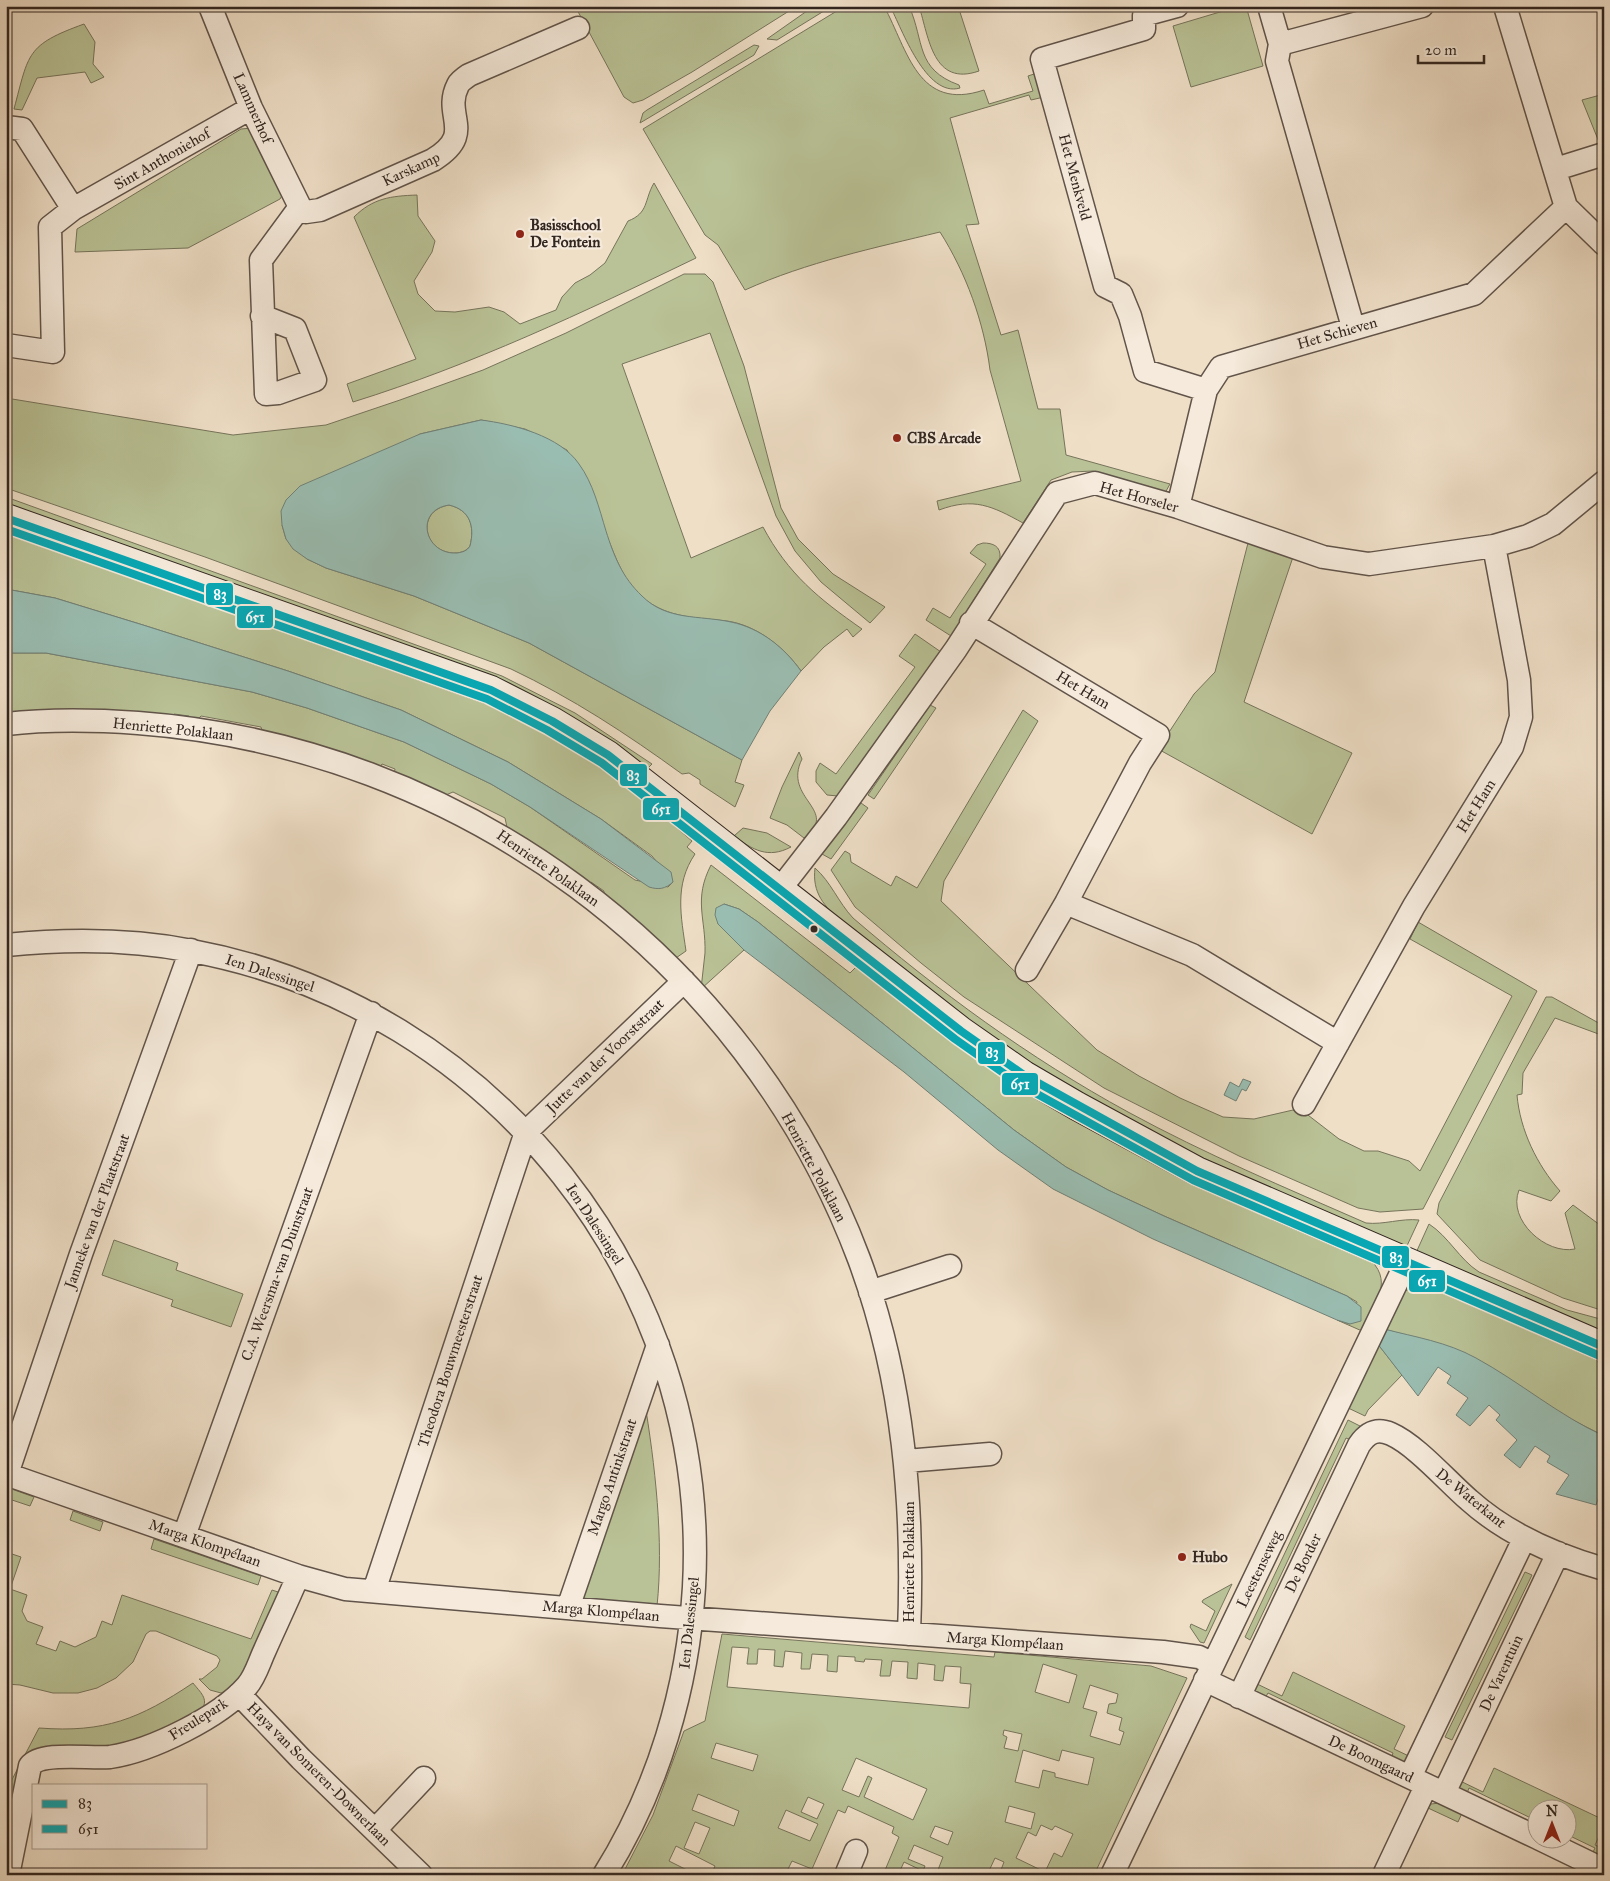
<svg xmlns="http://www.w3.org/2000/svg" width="1610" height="1881" font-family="'IM FELL Great Primer',serif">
	<rect width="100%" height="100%" fill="#efdfc7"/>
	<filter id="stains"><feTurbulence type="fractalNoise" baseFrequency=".004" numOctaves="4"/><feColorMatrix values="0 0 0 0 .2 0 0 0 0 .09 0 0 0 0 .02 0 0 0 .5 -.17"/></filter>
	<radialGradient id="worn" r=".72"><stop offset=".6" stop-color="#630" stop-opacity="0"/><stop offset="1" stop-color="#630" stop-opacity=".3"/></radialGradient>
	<path fill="#b9c296" stroke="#76745b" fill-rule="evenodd" d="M 575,6 L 797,6 L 692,72 L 643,100 L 633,103 L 624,97 Z
		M 814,6 L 832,6 L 777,40 L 767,39 Z
		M 845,6 L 884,6 C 908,51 918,112 984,90 L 989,104 L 1033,91 L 1028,76 L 1034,74 L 1038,77 L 1044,97 L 1031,100 L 1029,95 L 950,118 L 979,224 L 966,225 L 1001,335 L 1018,330 L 1038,409 L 1060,409 L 1066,455 L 1170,484 L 1165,493 L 1124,484 L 1093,471 L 1072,472 L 1051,480 L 1023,523 C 992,506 974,497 939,510 L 937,501 L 1021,481 L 990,370 C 984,322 966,273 940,232 C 874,248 807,262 745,290 L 718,245 L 705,235 L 643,129 Z
		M 890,6 L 909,6 C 925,42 915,69 959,85 L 960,88 C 926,98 902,29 890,6 Z
		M 919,6 L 958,6 L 979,71 C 933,87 929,38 919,6 Z
		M 1240,6 L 1246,6 L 1263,66 L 1191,87 L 1173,26 Z
		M 84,24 L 95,42 L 93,64 L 104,77 L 91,83 L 85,72 L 37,78 L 22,110 L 14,109 C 29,53 26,45 84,24 Z
		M 754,45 L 759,46 L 754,55 L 640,123 L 643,113 L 647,110 Z
		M 1604,94 L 1604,140 L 1599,142 L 1582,100 Z
		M 252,128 L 285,190 L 280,199 L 188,248 L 75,252 L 77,229 L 241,129 Z
		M 654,183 L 696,258 C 584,312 472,365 353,402 L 347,384 L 416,359 L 354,217 C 373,198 391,196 417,195 L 418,216 L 435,241 L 432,252 L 414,281 L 418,294 L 435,311 L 455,312 L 489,307 L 504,312 L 520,324 L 556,310 L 562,297 L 575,283 L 590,275 L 605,263 L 628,221 C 649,213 644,200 654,183 Z
		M 684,274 L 705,274 L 713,282 L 744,366 L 781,508 L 798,539 L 833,574 L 885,607 L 870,623 L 821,582 L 795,551 L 776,516 L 710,333 L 622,364 L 691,558 L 763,527 C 788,574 819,599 862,629 L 853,637 L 847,629 L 824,647 L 801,671 C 784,647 756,625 727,621 C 699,618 673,618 650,603 C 623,586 616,556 604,530 C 592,503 579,477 567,450 L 525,429 L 481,420 L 420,434 L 282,525 L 286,539 L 307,559 L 326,568 L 414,596 L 529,643 L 742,760 L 735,782 L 744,785 L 735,807 L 700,784 L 700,780 L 689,773 L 682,774 C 627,734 572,698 511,669 L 205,557 L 6,488 L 6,398 L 233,435 L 326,425 L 400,400 L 483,370 L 566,333 Z
		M 6,497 L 502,676 L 575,713 L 652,764 L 648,768 L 607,739 L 6,507 Z
		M 449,505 C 470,510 475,526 470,546 C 466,551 463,552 457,553 C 424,555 414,511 449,505 Z
		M 6,534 L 500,708 L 555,735 L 606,767 L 692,841 L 687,847 L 695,854 C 674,885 681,916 686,951 L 673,960 L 603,899 L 604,891 L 591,882 L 589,888 L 508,832 L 505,818 L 453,792 L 441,797 L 394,775 L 395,769 L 382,764 L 378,770 L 263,735 L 261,727 L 201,716 L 195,722 L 189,722 L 189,716 L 174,714 L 173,720 L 6,717 L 6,653 L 46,653 L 252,692 L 307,708 L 404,742 L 491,784 L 530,807 L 635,880 L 668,887 L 673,882 L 652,856 L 601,819 L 508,762 L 401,710 L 288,671 L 143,625 L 55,598 L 6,589 Z
		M 983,543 C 993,543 1001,546 1000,558 L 951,636 L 926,620 L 933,608 L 950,618 L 986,564 L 970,553 L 977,545 Z
		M 1248,543 L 1293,557 L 1244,702 L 1352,753 L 1312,834 L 1158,749 L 1194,694 L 1215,672 Z
		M 915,634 L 941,652 L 838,796 L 827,795 L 816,782 L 816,771 L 820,763 L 836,774 L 915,667 L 899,656 Z
		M 930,705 L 936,708 L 874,799 L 868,795 Z
		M 1023,710 L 1038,721 L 944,881 L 941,901 L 1097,1050 L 1139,1076 L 1180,1098 L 1223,1117 L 1254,1119 L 1293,1110 L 1304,1112 L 1339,1139 L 1364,1151 L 1378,1151 L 1409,1161 L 1420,1171 L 1512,996 L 1410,939 L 1418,922 L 1537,991 L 1423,1209 L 1380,1212 L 1358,1208 L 1239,1156 L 1104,1088 L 964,997 L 921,963 L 855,907 L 831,870 L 845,851 L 850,854 L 851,862 L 891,886 L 896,876 L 917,888 Z
		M 799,752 L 802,759 C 782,799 841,810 804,838 L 787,825 L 770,818 L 782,787 Z
		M 861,803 L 868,808 L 831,859 L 822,854 Z
		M 743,828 L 767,833 L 791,847 C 768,859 753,850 734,836 Z
		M 711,865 L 850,973 L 858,965 L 1366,1256 C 1396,1280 1375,1303 1362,1331 L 1337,1320 L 1350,1324 L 1357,1302 L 1347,1296 L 1164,1216 L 1108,1190 L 1066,1167 L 1014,1130 L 758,922 L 739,909 L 724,904 L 718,924 L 744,950 L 701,989 C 702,977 704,965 705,953 C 706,918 693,900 711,865 Z
		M 815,868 C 831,882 838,902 853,918 C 938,991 1029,1058 1128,1112 C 1205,1154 1286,1188 1366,1223 C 1384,1225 1401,1218 1419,1220 L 1405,1250 L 1240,1178 L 1116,1116 L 982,1033 L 842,922 C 824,906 812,893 815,868 Z
		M 1546,997 L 1552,997 L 1604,1026 L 1604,1036 L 1555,1018 L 1523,1073 L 1522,1094 L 1517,1095 C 1520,1130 1537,1165 1560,1191 L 1551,1201 L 1519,1190 C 1507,1220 1546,1255 1575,1249 L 1565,1213 L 1573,1205 L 1604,1228 L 1604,1311 L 1563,1298 L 1480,1260 L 1437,1214 L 1439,1203 Z
		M 1429,1224 C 1449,1237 1459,1259 1479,1272 L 1567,1310 L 1604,1320 L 1604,1332 L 1415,1255 Z
		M 114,1240 L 178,1263 L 176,1270 L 243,1294 L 231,1327 L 171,1306 L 173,1300 L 102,1275 Z
		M 1418,1285 L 1429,1285 L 1592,1356 L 1604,1367 L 1604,1436 L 1405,1335 L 1384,1329 L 1403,1292 Z
		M 1377,1343 L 1402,1375 L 1368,1410 L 1365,1416 L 1346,1407 Z
		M 644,1398 C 655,1464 664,1541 657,1606 L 583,1598 Z
		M 1348,1420 L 1360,1426 L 1353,1441 L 1346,1438 L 1250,1640 L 1245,1637 Z
		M 6,1487 L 34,1497 L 30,1506 L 6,1498 Z
		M 73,1511 L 103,1522 L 100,1531 L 70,1520 Z
		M 154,1539 L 261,1576 L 258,1585 L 151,1549 Z
		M 6,1552 L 21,1557 L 10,1589 L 27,1595 L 22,1611 L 27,1621 L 43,1627 L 36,1644 L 56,1651 L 60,1641 L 75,1647 L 96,1637 L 102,1621 L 112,1625 L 122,1595 L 251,1639 L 272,1590 L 281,1593 L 252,1669 L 228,1690 L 221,1693 L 210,1690 L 199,1679 L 202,1679 L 217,1667 L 220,1660 L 217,1656 L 156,1631 L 150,1631 L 146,1634 L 133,1662 L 116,1678 L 97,1688 L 78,1693 L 53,1693 L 20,1685 L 6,1684 Z
		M 1525,1572 L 1532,1575 L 1452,1740 L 1445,1737 Z
		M 1232,1584 L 1204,1643 L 1200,1642 L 1190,1627 L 1191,1624 L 1206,1631 L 1215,1611 L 1202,1602 L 1203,1600 Z
		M 722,1634 L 994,1657 L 995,1652 L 1151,1666 L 1187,1678 L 1094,1875 L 1020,1875 L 1008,1869 L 1005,1875 L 999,1875 L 1004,1862 L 995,1858 L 988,1873 L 991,1875 L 936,1875 L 943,1857 L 914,1845 L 908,1859 L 925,1866 L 923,1871 L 904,1862 L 898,1875 L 883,1875 L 899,1837 L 892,1833 L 894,1827 L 848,1806 L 845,1813 L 838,1810 L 812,1869 L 792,1861 L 785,1875 L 711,1875 L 715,1866 L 676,1846 L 669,1861 L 697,1875 L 622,1875 L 653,1815 L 684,1731 L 705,1721 ZM 732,1647 L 749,1648 L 747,1664 L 757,1664 L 758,1649 L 775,1650 L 774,1666 L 783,1667 L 785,1651 L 802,1653 L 801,1669 L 810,1669 L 812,1654 L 828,1655 L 827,1671 L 837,1672 L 838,1656 L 855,1657 L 855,1661 L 864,1662 L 865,1659 L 882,1660 L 880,1676 L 890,1676 L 892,1661 L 908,1662 L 907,1678 L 917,1679 L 918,1663 L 935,1665 L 934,1680 L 943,1681 L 945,1666 L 961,1667 L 960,1683 L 971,1684 L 969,1708 L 727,1687 ZM 1043,1664 L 1077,1675 L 1069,1703 L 1035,1692 ZM 1090,1685 L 1118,1694 L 1116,1703 L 1109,1704 L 1107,1713 L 1122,1718 L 1119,1730 L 1124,1732 L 1120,1745 L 1090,1736 L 1097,1712 L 1083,1708 ZM 1004,1730 L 1022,1734 L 1018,1751 L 1004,1748 L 1007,1737 L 1003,1735 ZM 716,1743 L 758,1755 L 753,1771 L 711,1758 ZM 1023,1750 L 1059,1761 L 1062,1750 L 1094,1758 L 1088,1785 L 1055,1777 L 1055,1773 L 1043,1770 L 1039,1788 L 1015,1782 ZM 856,1758 L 927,1789 L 913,1820 L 864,1797 L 872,1778 L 868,1776 L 859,1797 L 842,1790 ZM 698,1794 L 739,1811 L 734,1826 L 692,1810 ZM 808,1797 L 824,1804 L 817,1819 L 801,1812 ZM 1009,1806 L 1035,1813 L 1031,1829 L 1005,1822 ZM 786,1810 L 818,1824 L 810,1841 L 778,1828 ZM 695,1822 L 710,1828 L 699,1854 L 684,1848 ZM 1041,1825 L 1052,1830 L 1055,1826 L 1073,1834 L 1062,1857 L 1054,1853 L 1045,1872 L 1016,1858 L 1028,1832 L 1036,1836 ZM 935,1826 L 953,1832 L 948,1845 L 930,1837 Z
		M 1293,1672 L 1405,1726 L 1394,1749 L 1413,1758 L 1406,1763 L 1390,1761 L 1393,1753 L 1268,1693 L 1264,1700 L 1257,1695 L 1253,1682 L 1282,1696 Z
		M 193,1683 C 200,1692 209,1699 202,1709 L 171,1728 L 109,1749 L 40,1749 L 6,1848 L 6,1791 L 39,1728 C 105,1733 139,1719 193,1683 Z
		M 1494,1768 L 1604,1820 L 1604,1826 L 1595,1845 L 1604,1849 L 1604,1859 L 1591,1856 L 1595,1848 L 1568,1835 L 1568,1808 L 1538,1808 L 1537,1821 L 1469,1788 L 1466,1796 L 1458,1791 L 1454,1778 L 1483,1792 Z
		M 1440,1803 L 1462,1813 L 1458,1822 L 1428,1808 L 1431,1804 Z"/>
	<path fill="#9abdb1" stroke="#708177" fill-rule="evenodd" d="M 481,420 C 513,424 560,436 579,464 C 593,483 599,508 606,531 C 614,556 622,577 642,596 C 667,621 699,615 731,622 C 760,628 784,647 801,671 L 770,711 L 742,760 L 529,643 L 414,596 L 326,568 L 307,559 L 293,549 L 286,539 L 282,525 L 281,511 L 286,500 L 300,486 L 420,434 ZM 449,505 C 470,510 475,526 470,546 C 467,551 463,552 457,553 C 424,555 414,510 449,505 Z
		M 6,589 L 55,598 L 143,625 L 288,671 L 401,710 L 508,762 L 601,819 L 671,872 L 673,882 C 665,889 659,890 649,887 L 530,807 L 491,784 L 404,742 L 307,708 L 252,692 L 46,653 L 6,653 Z
		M 724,904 L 739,909 L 758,922 L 1014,1130 L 1066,1167 L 1108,1190 L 1164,1216 L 1347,1296 L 1361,1307 L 1361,1321 L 1350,1324 L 1337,1320 L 1153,1239 L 1053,1189 L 998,1150 L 904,1072 L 744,950 L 718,924 L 715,915 L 716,908 Z
		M 1243,1079 L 1251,1082 L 1246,1091 L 1242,1089 L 1236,1101 L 1224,1095 L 1230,1082 L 1239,1087 Z
		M 1384,1329 C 1415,1337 1447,1342 1476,1358 C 1520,1382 1558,1415 1604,1436 L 1604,1482 L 1596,1505 L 1556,1494 L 1569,1475 L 1547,1462 L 1550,1456 L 1535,1446 L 1520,1468 L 1504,1455 L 1517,1440 L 1496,1420 L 1500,1415 L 1489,1405 L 1470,1426 L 1456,1415 L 1468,1398 L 1447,1383 L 1451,1376 L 1438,1367 L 1418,1396 L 1377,1343 Z"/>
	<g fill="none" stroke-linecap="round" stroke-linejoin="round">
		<g stroke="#61544a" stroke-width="25">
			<path id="street" d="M 210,6 L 251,108 L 300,207
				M 1177,6 L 1144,15 L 1144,29 L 1042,59 L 1105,286 L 1121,294 L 1130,316 L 1145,371 L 1206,390
				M 1269,6 L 1280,44 L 1277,61 L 1353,327
				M 1505,6 L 1566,207 L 1604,244
				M 1280,44 L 1422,6
				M 6,127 L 22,129 L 73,209 L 251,108
				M 1556,169 L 1604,154
				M 262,316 L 295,329 L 315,380 L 278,393 L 266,394 L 261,260 L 300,207 L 306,212 L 320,210 L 433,160 C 477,133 442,116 458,85 C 460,81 466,77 469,75 L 578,28
				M 6,345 L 53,352 L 50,227 L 73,209
				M 1178,507 L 1206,390 L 1221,367 L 1474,294 L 1566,207
				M 971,623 L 1158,735 L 1140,763 L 1066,903 L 1027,970
				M 6,724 C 50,719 95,720 138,723 C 459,747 745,956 859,1259 C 904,1380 914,1506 909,1634
				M 780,889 L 836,817 L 956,649 L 1057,493 L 1095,483 L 1178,507 L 1323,557 L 1369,564 L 1494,546 L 1528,536 L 1553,524 L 1604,482
				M 1066,903 L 1192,955 L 1338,1043
				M 6,945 C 68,939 131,939 192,951 C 493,1007 711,1281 694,1587 C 688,1688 658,1789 604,1875
				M 1304,1104 L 1414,906 L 1512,747 L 1521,717 L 1519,680 L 1494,546
				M 870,1292 L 950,1266
				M 906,1461 L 990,1454
				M 6,1474 L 298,1576 L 345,1589 L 660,1616 L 1163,1652 L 1199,1657 L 1213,1664
				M 7,1474 L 81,1254 L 191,950
				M 184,1536 L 371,1013
				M 374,1591 L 526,1132 L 684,981
				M 568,1608 L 658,1345
				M 1205,1680 L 1538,1838
				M 239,1694 L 301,1759 L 421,1875
				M 1239,1697 L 1359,1445 C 1368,1432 1377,1428 1391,1434 C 1416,1445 1448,1482 1469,1500 C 1508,1535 1555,1555 1604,1569
				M 1410,1777 L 1524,1539
				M 1444,1793 L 1558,1553
				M 375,1830 L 424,1778
				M 1538,1838 L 1604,1870
				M 8,1875 L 30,1766 C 41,1751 90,1759 110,1757 C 151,1751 220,1717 247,1686 C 255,1677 259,1663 264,1652 C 275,1627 287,1602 298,1576
				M 846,1875 L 856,1851
				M 1112,1875 L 1406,1263
				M 1384,1875 L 1426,1786"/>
		</g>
		<g stroke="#322620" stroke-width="30">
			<path id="secondary" d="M 6,518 L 491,690 L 552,721 L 608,755 L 961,1031 L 1024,1075 L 1077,1106 L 1197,1171 L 1604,1347"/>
		</g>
		<use href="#street" stroke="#f5eadb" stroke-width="22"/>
		<use href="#secondary" stroke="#f5eadb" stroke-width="28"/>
		<g stroke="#f5eadb" stroke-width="11">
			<path id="bus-1" d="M 6,518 L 491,690 L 552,721 L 608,755 L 961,1031 L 1024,1075 L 1197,1171 L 1604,1347"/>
		</g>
		<g stroke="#f5eadb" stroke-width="11">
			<path id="bus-2" d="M 6,529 L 487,699 L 547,730 L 602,763 L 955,1039 L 1019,1084 L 1193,1180 L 1600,1356"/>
		</g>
		<use href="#bus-1" stroke="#08a7b3" stroke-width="8"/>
		<use href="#bus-2" stroke="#08a7b3" stroke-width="8"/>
	</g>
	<g fill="#8f2418" stroke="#f5eadb" stroke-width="2">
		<circle cx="520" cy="234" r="5"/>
		<circle cx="897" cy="438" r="5"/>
		<circle cx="1182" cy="1557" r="5"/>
	</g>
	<circle fill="#322620" stroke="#f5eadb" stroke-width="2" cx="814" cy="929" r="4.5"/>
	<g text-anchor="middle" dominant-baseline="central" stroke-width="4.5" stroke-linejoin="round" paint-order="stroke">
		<g font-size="15" fill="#322620" stroke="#f5eadb">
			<text transform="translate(253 108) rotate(66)">Lammerhof</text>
			<text transform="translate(162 159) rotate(-30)">Sint Anthoniehof</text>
			<text transform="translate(411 169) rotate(-25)">Karskamp</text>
			<text transform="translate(1075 177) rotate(75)">Het Menkveld</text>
			<text transform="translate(1337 333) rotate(-16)">Het Schieven</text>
			<text transform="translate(1139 497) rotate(15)">Het Horseler</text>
			<text transform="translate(1083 690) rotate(31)">Het Ham</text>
			<text transform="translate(173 729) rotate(6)">Henriette Polaklaan</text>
			<text transform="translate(1476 806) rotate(-58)">Het Ham</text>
			<text transform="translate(548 868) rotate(35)">Henriette Polaklaan</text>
			<text transform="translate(270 973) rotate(18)">Ien Dalessingel</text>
			<text transform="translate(605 1056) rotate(-44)">Jutte van der Voorststraat</text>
			<text transform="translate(814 1167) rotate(62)">Henriette Polaklaan</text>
			<text transform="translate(97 1211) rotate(-70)">Janneke van der Plaatstraat</text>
			<text transform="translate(595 1224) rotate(57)">Ien Dalessingel</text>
			<text transform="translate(277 1274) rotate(-70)">C.A. Weersma-van Duinstraat</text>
			<text transform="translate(450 1361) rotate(-72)">Theodora Bouwmeesterstraat</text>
			<text transform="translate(612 1477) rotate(-71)">Margo Antinkstraat</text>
			<text transform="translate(1471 1498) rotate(39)">De Waterkant</text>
			<text transform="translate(205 1543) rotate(19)">Marga Klompélaan</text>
			<text transform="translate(909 1562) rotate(-90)">Henriette Polaklaan</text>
			<text transform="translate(1303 1563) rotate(-64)">De Border</text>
			<text transform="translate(1259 1569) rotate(-64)">Leestenseweg</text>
			<text transform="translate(601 1611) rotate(5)">Marga Klompélaan</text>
			<text transform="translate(689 1623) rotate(-84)">Ien Dalessingel</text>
			<text transform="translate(1005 1641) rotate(4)">Marga Klompélaan</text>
			<text transform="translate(1501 1673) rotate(-65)">De Varentuin</text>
			<text transform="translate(198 1719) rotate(-32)">Freulepark</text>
			<text transform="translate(1371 1759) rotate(25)">De Boomgaard</text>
			<text transform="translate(319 1774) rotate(45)">Haya van Someren-Downerlaan</text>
		</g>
		<g font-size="15" font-weight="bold" fill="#322620" stroke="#f5eadb" text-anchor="start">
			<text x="530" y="225">Basisschool<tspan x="530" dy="17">De Fontein</tspan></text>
			<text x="907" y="438">CBS Arcade</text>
			<text x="1192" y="1557">Hubo</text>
		</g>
	</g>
	<g stroke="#f5eadb" stroke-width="2">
		<rect x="205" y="582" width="29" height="24" rx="5" fill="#08a7b3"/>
		<rect x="236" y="605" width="38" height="24" rx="5" fill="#08a7b3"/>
		<rect x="619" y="763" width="29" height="24" rx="5" fill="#08a7b3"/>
		<rect x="642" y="797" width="38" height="24" rx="5" fill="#08a7b3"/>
		<rect x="977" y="1041" width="29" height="24" rx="5" fill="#08a7b3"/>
		<rect x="1001" y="1072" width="38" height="24" rx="5" fill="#08a7b3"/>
		<rect x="1381" y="1245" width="29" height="24" rx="5" fill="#08a7b3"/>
		<rect x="1408" y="1269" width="38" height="24" rx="5" fill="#08a7b3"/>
	</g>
	<g font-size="14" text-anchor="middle" font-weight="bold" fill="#fff">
		<text x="220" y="599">83</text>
		<text x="255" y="622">651</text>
		<text x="633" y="780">83</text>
		<text x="661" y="814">651</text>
		<text x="992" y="1057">83</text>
		<text x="1020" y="1089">651</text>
		<text x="1396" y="1262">83</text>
		<text x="1427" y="1286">651</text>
	</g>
	<rect width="1610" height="1881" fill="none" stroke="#efdfc7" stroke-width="25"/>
	<rect x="8" y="8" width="1595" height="1866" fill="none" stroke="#322620" stroke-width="2.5"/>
	<rect x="12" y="12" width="1585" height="1856" fill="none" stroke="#322620"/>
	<rect x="32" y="1784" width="175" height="65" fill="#f5eadb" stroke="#a79c90"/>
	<rect x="42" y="1800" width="25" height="8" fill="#08a7b3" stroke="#a79c90"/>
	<text x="78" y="1808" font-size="15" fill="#322620">83</text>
	<rect x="42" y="1825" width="25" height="8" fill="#08a7b3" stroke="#a79c90"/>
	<text x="78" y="1834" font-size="15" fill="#322620">651</text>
	<g transform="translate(1552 1824)"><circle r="24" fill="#f5eadb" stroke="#a79c90"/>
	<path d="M0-4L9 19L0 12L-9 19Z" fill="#8f2418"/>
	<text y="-8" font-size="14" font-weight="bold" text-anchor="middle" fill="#322620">N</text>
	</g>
	<path d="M1418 55v8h66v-8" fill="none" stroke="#322620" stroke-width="2.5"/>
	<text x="1425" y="55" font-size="15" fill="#322620" stroke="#f5eadb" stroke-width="4" paint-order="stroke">20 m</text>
	<rect width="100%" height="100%" filter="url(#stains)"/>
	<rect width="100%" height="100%" fill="url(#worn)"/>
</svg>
